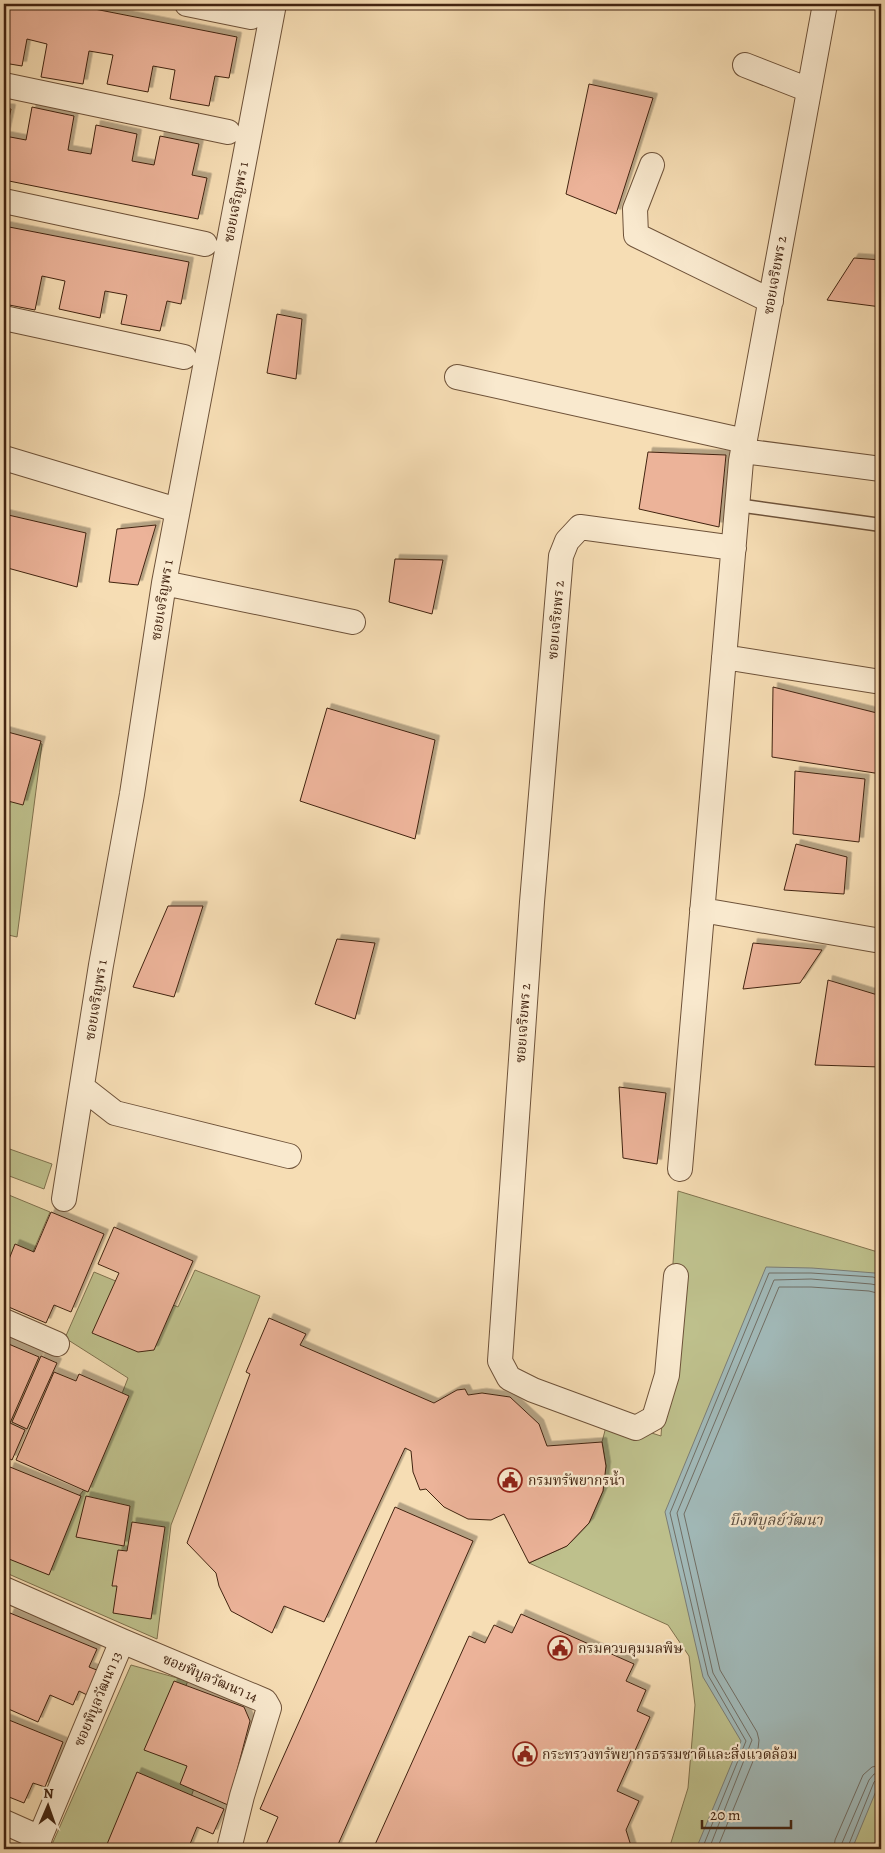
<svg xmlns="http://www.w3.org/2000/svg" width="885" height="1853" font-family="Alegreya,'Noto Serif Thai',serif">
	<defs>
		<filter id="shadow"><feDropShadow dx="4.5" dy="-4.5" stdDeviation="0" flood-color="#0004"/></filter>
	</defs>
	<rect width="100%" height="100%" fill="#f6ddb4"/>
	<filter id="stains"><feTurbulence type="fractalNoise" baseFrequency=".004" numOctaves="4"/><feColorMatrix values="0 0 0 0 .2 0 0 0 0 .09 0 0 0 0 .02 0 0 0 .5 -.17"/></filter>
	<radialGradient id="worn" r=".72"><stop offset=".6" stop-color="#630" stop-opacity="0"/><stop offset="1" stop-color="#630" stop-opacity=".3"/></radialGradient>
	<path fill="#bec08c" stroke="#80724e" d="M 4,733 L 42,744 L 17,937 L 4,934 Z
		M 4,1147 L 52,1164 L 44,1189 L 4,1174 Z
		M 678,1191 L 881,1253 L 881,1849 L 669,1849 L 688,1788 L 695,1705 L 689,1656 L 668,1625 L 529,1563 L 567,1546 L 589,1523 L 603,1491 L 606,1466 L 602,1442 L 608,1419 L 661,1436 Z
		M 4,1193 L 50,1212 L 9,1308 L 4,1306 Z
		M 195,1270 L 260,1296 L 171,1525 L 157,1639 L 4,1572 L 4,1499 L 62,1518 L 86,1487 L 128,1378 L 65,1338 L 94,1272 L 178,1307 Z
		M 131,1665 L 188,1681 L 161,1741 L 204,1759 L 189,1803 L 145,1785 L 119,1849 L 50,1849 Z"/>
	<path fill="#a1b9b8" stroke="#7b7d75" d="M 766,1267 L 812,1268 L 875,1273 L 881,1276 L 881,1779 L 852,1849 L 696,1849 L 741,1741 L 703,1677 L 665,1512 Z"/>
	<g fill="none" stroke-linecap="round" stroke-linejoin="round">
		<path stroke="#716e64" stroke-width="1" d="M 702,1849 L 746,1741 L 708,1675 L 670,1513 L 769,1273 L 811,1273 L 873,1277 L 881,1280
			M 709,1849 L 752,1740 L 713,1673 L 677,1513 L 774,1280 L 811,1279 L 871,1284 L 881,1286
			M 717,1849 L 758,1749 L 759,1740 L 757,1732 L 720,1670 L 684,1514 L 779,1287 L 811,1287 L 869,1291 L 881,1294
			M 834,1849 L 835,1840 L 863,1775 L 872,1767 L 881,1765
			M 841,1849 L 842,1843 L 869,1780 L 874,1774 L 881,1773
			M 847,1849 L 874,1782 L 877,1779 L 881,1779"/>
	</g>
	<path fill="#ecb399" stroke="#412310" filter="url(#shadow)" d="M 4,4 L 69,4 L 237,37 L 229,78 L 215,76 L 209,106 L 170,99 L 175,70 L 153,66 L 148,92 L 107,84 L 113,55 L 89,51 L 83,84 L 41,77 L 47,44 L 27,39 L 22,66 L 4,63 Z
		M 589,84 L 653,98 L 616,214 L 566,194 Z
		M 32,107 L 74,116 L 68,150 L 91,154 L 96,125 L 137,134 L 132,161 L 154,165 L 160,136 L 199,144 L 192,175 L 207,178 L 198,219 L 4,180 L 4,108 L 11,109 L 5,136 L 26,140 Z
		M 4,226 L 189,262 L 181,304 L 167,301 L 160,331 L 121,324 L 127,295 L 105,291 L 100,318 L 59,309 L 65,281 L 42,276 L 35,310 L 4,304 Z
		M 854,258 L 881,260 L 881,307 L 827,300 Z
		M 277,314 L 302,319 L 296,379 L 267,373 Z
		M 648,452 L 726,455 L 719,527 L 639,509 Z
		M 4,514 L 86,533 L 77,587 L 4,567 Z
		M 156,525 L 138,585 L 109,582 L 117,529 Z
		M 395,559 L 443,560 L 432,614 L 389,602 Z
		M 773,687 L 881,714 L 881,774 L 772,757 Z
		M 327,708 L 435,740 L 415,839 L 300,801 Z
		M 4,731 L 41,741 L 23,805 L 8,801 L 5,810 L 4,809 Z
		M 795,771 L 865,779 L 859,842 L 793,834 Z
		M 796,844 L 847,857 L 844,894 L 784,890 Z
		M 168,906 L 203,906 L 174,997 L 133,987 Z
		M 337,939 L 375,943 L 355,1019 L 315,1004 Z
		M 753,943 L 822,950 L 800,983 L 743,989 Z
		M 828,980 L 881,996 L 881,1067 L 815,1065 Z
		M 619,1087 L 666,1093 L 657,1164 L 623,1158 Z
		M 51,1212 L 104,1234 L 71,1312 L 54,1305 L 46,1323 L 4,1305 L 4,1272 L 15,1244 L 34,1252 Z
		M 114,1227 L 193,1261 L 154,1350 L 138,1352 L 92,1333 L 119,1273 L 98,1264 Z
		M 269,1318 L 306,1334 L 300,1345 L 434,1403 L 457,1390 L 465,1389 L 468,1395 L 482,1393 L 510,1397 L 539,1424 L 547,1446 L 602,1442 L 606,1466 L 603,1491 L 589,1523 L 567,1546 L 529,1563 L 504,1514 L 491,1520 L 468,1519 L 444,1507 L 426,1489 L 420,1490 L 413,1472 L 411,1451 L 405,1448 L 324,1622 L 284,1606 L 272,1633 L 231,1611 L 219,1586 L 216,1573 L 187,1543 L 250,1374 L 246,1372 Z
		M 4,1342 L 39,1357 L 10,1423 L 25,1430 L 12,1460 L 4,1456 Z
		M 41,1356 L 57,1363 L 27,1429 L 12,1422 Z
		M 54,1372 L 76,1381 L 79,1374 L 129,1396 L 88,1492 L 16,1460 Z
		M 10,1467 L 81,1496 L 49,1575 L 4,1557 L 4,1482 Z
		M 86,1496 L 130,1506 L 124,1546 L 76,1537 Z
		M 395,1507 L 473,1541 L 336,1849 L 264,1849 L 278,1817 L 260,1809 Z
		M 132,1522 L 165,1527 L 151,1619 L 113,1613 L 117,1586 L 112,1586 L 118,1550 L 127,1551 Z
		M 10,1613 L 97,1649 L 89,1667 L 102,1672 L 91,1697 L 79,1691 L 73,1705 L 50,1695 L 38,1722 L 4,1707 L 4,1627 Z
		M 521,1614 L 634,1664 L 626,1681 L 646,1690 L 637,1711 L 650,1717 L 617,1791 L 639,1801 L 626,1830 L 632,1849 L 373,1849 L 469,1636 L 485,1643 L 494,1625 L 512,1633 Z
		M 174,1681 L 244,1707 L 250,1721 L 228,1805 L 180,1784 L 187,1766 L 144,1750 Z
		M 4,1718 L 63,1742 L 45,1787 L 33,1783 L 24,1803 L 4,1795 Z
		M 137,1772 L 224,1809 L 213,1834 L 197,1827 L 188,1849 L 105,1849 Z"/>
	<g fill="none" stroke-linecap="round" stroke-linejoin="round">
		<g stroke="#6e5239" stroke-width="15">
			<path id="lane" d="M 737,505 L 881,525"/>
		</g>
		<g stroke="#6e5239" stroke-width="26">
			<path id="street" d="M 187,4 L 251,17
				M 745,65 L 809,90
				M 4,85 L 228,132
				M 652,165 L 635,209 L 636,235 L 771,301
				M 4,201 L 205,244
				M 4,318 L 184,357
				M 457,377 L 745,441
				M 743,451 L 881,469
				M 4,458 L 177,510
				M 164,583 L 353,622
				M 724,657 L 881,682
				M 702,910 L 881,941
				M 83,1088 L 115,1113 L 289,1156
				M 680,1169 L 741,461 L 825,4
				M 64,1199 L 101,965 L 132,794 L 164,583 L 274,4
				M 676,1276 L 667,1375 L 654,1418 L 636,1428 L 533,1390 L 509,1378 L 500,1361 L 532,902 L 561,556 L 567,541 L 580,527 L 734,548
				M 4,1321 L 57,1344
				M 4,1589 L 122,1641 L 265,1701 L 269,1708 L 242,1796 L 229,1849
				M 4,1822 L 40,1838
				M 35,1849 L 122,1641"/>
		</g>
		<use href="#lane" stroke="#f9e9ce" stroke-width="12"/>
		<use href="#street" stroke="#f9e9ce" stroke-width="24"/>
	</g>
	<defs>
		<g id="civic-ring" transform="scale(1.25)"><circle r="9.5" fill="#f9e9ce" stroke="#8f2418" stroke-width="1.5"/><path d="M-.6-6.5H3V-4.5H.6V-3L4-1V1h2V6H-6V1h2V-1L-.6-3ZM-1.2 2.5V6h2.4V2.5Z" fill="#8f2418"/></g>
	</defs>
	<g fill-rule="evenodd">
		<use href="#civic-ring" x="510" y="1480"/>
		<use href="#civic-ring" x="560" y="1648"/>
		<use href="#civic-ring" x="525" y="1754"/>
	</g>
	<g text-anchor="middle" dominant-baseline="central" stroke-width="4.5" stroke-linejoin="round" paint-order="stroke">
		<g font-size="14" fill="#412310" stroke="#f9e9ce">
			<text transform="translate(236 202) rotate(-79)">ซอยเจริญพร 1</text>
			<text transform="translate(775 275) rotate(-80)">ซอยเจริยพร 2</text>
			<text transform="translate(162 600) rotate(-81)">ซอยเจริญพร 1</text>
			<text transform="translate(556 620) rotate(-85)">ซอยเจริยพร 2</text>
			<text transform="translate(96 1000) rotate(-81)">ซอยเจริญพร 1</text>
			<text transform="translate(523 1023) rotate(-86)">ซอยเจริยพร 2</text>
			<text transform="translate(210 1678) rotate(23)">ซอยพิบูลวัฒนา 14</text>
			<text transform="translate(98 1699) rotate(-67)">ซอยพิบูลวัฒนา 13</text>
		</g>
		<g font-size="14" fill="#412310" stroke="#f9e9ce" text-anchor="start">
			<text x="528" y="1480">กรมทรัพยากรน้ำ</text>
			<text x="578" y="1648">กรมควบคุมมลพิษ</text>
			<text x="542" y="1754">กระทรวงทรัพยากรธรรมชาติและสิ่งแวดล้อม</text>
		</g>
		<g font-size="15" font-style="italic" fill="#5e5042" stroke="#f9e9ce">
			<text x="776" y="1520">บึงพิบูลย์วัฒนา</text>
		</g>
	</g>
	<rect width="885" height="1853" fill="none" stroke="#f6ddb4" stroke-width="20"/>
	<rect x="5" y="5" width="875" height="1843" fill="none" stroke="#412310" stroke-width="2.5"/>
	<rect x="10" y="10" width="865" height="1833" fill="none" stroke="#412310"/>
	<g transform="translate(48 1806) rotate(2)" stroke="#f9e9ce" stroke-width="4" paint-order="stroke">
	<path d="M0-4L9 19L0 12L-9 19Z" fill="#412310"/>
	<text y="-8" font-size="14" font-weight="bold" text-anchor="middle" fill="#412310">N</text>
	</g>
	<path d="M702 1820v8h89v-8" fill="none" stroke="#412310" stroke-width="2.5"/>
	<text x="710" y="1820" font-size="15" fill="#412310" stroke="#f9e9ce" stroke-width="4" paint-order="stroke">20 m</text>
	<rect width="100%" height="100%" filter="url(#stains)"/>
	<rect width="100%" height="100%" fill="url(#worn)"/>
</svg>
